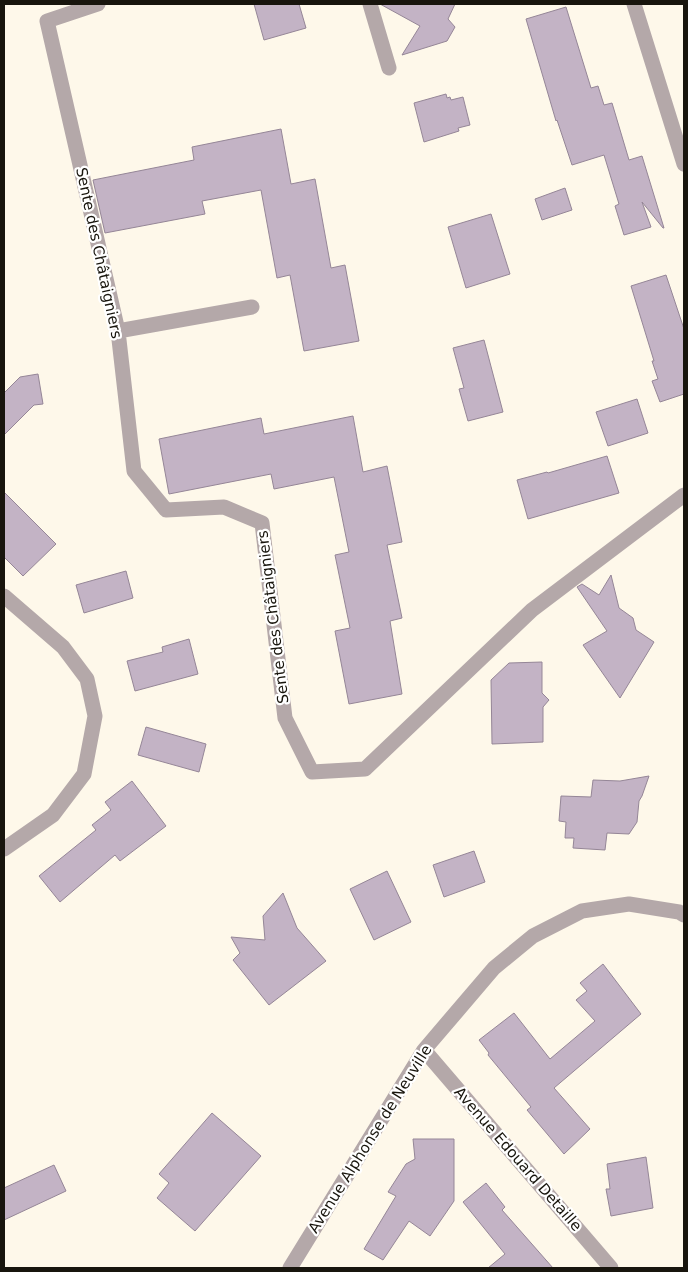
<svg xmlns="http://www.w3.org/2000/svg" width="688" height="1272" font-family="'DejaVu Sans',sans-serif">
	<rect width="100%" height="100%" fill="#fef8ea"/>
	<path fill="#c3b3c5" stroke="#958697" d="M 254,4 L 299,4 L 306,28 L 264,40 Z
		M 380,4 L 455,4 L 448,19 L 455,27 L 447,41 L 402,55 L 420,26 Z
		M 566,7 L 591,88 L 598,86 L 604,105 L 612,103 L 629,160 L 642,156 L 664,228 L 663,228 L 642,202 L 651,227 L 624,235 L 615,206 L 619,204 L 604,155 L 572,165 L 557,120 L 556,121 L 526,19 Z
		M 446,94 L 447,98 L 450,97 L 451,100 L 463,97 L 470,125 L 458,128 L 459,131 L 424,142 L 414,103 Z
		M 281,129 L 291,184 L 315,179 L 331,268 L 345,265 L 359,341 L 304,351 L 290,275 L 277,278 L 261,190 L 202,201 L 205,214 L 105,233 L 93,180 L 194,160 L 192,147 Z
		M 565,188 L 572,210 L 542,220 L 535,199 Z
		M 491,214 L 510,274 L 466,288 L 448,227 Z
		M 666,275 L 684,329 L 684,394 L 660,402 L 652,381 L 658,379 L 652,361 L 654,361 L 631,286 Z
		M 484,340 L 503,412 L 468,421 L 459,389 L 464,388 L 453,348 Z
		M 38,374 L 43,404 L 34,405 L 4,435 L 4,393 L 20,377 Z
		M 637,399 L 648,433 L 608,446 L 596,412 Z
		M 353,416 L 363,472 L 387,466 L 402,542 L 387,545 L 402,618 L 390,621 L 402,694 L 349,704 L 335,631 L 350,628 L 335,555 L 349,552 L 334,477 L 274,489 L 271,474 L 169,494 L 159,439 L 261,418 L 264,434 Z
		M 607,456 L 619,493 L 528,519 L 517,480 L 547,472 L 548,473 Z
		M 4,492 L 56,544 L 23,576 L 4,557 Z
		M 126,571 L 133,598 L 84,613 L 76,585 Z
		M 611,575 L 619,608 L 633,618 L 636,630 L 654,642 L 620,698 L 583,645 L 607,631 L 577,587 L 582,584 L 599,595 Z
		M 189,639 L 198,674 L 135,691 L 127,661 L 163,652 L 162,647 Z
		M 542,662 L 542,693 L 549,700 L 543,707 L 543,742 L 492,744 L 491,680 L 509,663 Z
		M 146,727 L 206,744 L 199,772 L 138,755 Z
		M 649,776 L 642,796 L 639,801 L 637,822 L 629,834 L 607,833 L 605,850 L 573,848 L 574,838 L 565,838 L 566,822 L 559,821 L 561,796 L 591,797 L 593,780 L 620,781 Z
		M 132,781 L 166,826 L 120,861 L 115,855 L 60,902 L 39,876 L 96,830 L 92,825 L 111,810 L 105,802 Z
		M 474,851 L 485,882 L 444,897 L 433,865 Z
		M 387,871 L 411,922 L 374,940 L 350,889 Z
		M 283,893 L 297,928 L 326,961 L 269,1005 L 233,960 L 240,953 L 231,937 L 265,940 L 263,916 Z
		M 603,964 L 641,1014 L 554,1088 L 590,1129 L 564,1154 L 527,1110 L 531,1107 L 488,1055 L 489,1053 L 479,1040 L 514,1013 L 550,1059 L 595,1021 L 576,1000 L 587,991 L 580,983 Z
		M 212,1113 L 261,1156 L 195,1231 L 157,1198 L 169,1183 L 159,1174 Z
		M 413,1139 L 454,1139 L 454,1201 L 430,1236 L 409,1221 L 383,1260 L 364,1249 L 396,1196 L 388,1192 L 406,1164 L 415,1159 Z
		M 646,1157 L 653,1208 L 611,1216 L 606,1189 L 610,1189 L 607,1164 Z
		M 54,1165 L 66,1191 L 4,1220 L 4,1188 Z
		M 486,1183 L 505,1207 L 502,1210 L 553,1268 L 488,1268 L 505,1254 L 463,1202 Z"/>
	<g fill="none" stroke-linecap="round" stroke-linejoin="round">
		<path stroke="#b4a8a9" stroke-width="15" d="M 98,4 L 47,21 L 118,331 L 134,471 L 166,510 L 224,507 L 262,523 L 285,718 L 312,772 L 365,769 L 532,610 L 684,495
			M 370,4 L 389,68
			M 634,4 L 684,164
			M 118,331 L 252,307
			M 4,596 L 63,647 L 87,679 L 95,716 L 84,774 L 53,815 L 4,849
			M 424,1050 L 611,1268
			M 290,1268 L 424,1050 L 494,968 L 533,936 L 582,911 L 629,904 L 679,912 L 684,915"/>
	</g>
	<g text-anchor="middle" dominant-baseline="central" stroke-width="4.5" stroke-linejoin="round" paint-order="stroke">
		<g font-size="15" fill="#18150d" stroke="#fff">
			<text transform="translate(99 253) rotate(78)">Sente des Châtaigniers</text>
			<text transform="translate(273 617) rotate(-97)">Sente des Châtaigniers</text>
			<text transform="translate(370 1139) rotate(-58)">Avenue Alphonse de Neuville</text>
			<text transform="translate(518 1159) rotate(49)">Avenue Edouard Detaille</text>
		</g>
	</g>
	<rect width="688" height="1272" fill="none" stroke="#18150d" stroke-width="10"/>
</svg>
